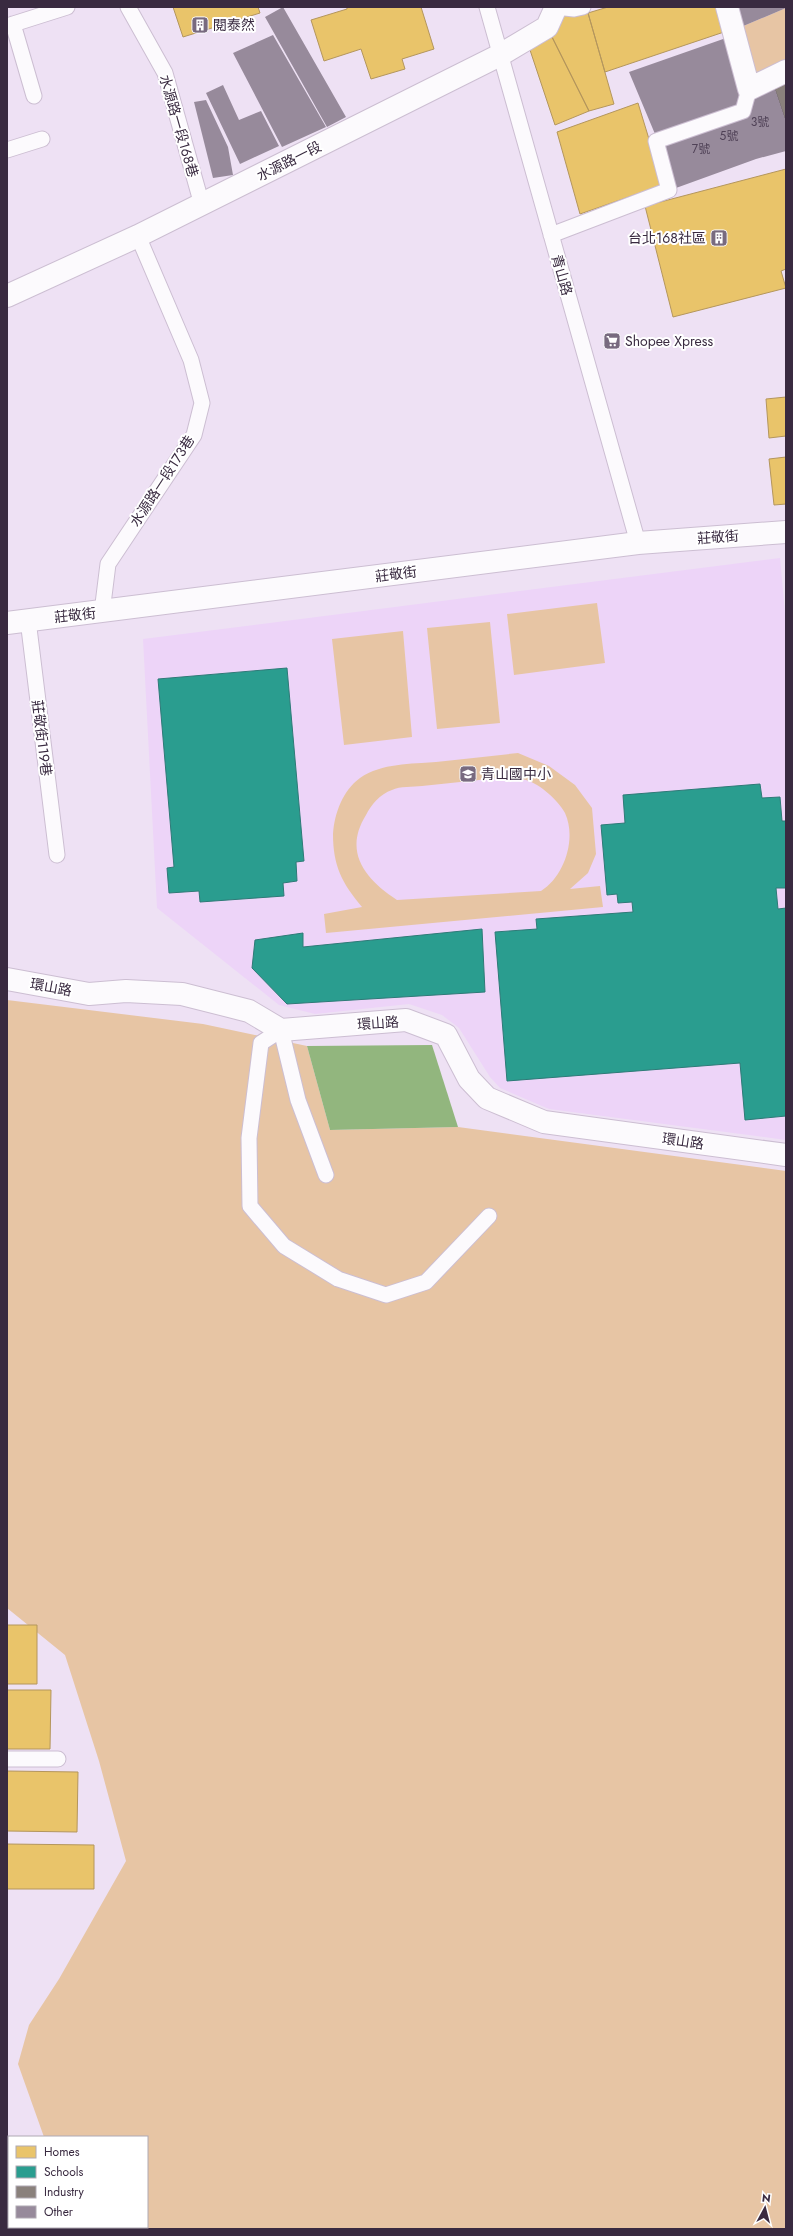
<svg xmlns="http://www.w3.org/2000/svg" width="793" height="2236" font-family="Jost,'Noto Sans TC',sans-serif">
	<rect width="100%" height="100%" fill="#eee1f4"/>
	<path fill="#edd4f8" d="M 780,558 L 786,624 L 786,1140 L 549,1109 L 500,1088 L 490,1077 L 459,1028 L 442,1015 L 409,1004 L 315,1014 L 279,1005 L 157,908 L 143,639 Z"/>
	<path fill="#e7c5a4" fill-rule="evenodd" d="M 786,8 L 786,62 L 755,78 L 741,27 Z
		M 597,603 L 605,663 L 514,675 L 507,614 Z
		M 490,622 L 500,723 L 437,729 L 427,628 Z
		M 403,631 L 412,737 L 344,745 L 332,639 Z
		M 518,753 L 549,766 L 575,785 L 592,808 L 596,854 L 588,873 L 570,889 L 600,886 L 603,907 L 326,933 L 324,914 L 362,907 C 342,883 333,866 333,834 C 334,814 343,790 360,778 C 382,763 411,764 436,762 C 464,759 491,756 518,753 ZM 507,777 C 513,778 520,778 526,780 C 540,784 558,800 565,813 C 577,839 564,877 541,891 L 397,900 C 365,879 343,852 366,815 C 371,805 380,794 392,790 C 400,786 413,787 422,786 C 451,783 479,780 507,777 Z
		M 7,1000 L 203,1024 L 307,1046 L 330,1130 L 458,1127 L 786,1171 L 786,2229 L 39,2229 L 41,2227 L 147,2227 L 147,2137 L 44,2137 L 18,2064 L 29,2025 L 59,1979 L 126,1861 L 99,1761 L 65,1655 L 7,1608 Z"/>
	<path fill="#92b67e" d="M 432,1045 L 458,1127 L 330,1130 L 307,1046 Z"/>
	<path fill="#e9c46a" stroke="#b4965d" d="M 173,7 L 258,7 L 260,13 L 183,37 Z
		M 347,7 L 421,7 L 434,49 L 402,59 L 405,69 L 371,79 L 361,49 L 324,61 L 311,20 L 347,9 Z
		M 608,7 L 719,7 L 724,32 L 605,72 L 588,13 Z
		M 588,13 L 614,104 L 589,111 L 550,33 L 564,15 Z
		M 550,33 L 589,111 L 555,125 L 529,47 Z
		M 638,103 L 663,185 L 580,214 L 557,132 Z
		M 786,169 L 786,269 L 781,271 L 786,288 L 673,317 L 645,206 Z
		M 786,397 L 786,436 L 769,438 L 766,399 Z
		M 786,457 L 786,504 L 774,505 L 769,459 Z
		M 7,1625 L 37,1625 L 37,1684 L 7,1684 Z
		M 7,1690 L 51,1690 L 50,1749 L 7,1749 Z
		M 7,1771 L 78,1772 L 77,1832 L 7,1831 Z
		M 7,1844 L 94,1845 L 94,1889 L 7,1889 Z"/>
	<path fill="#2a9d8f" stroke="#2e7a77" d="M 287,668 L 304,861 L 296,862 L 297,881 L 283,883 L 284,896 L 200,902 L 199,891 L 169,893 L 167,868 L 174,867 L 158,679 Z
		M 760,784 L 762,798 L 780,797 L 782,821 L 786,821 L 786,888 L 776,888 L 778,909 L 786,908 L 786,1116 L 745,1120 L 740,1063 L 507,1081 L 495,932 L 537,929 L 536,919 L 633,912 L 632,902 L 618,903 L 617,894 L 607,895 L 601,825 L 625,823 L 623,795 Z
		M 482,929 L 485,992 L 287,1004 L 252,968 L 255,940 L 303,933 L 303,947 Z"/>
	<path fill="#8a817c" stroke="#72676a" d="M 786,80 L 786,122 L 774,86 Z"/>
	<path fill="#978a9b" d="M 283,7 L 346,117 L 327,127 L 265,17 Z
		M 735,7 L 786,7 L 786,8 L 741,27 Z
		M 273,35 L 326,127 L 282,147 L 233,53 Z
		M 726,38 L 743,88 L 737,107 L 655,134 L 629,72 Z
		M 223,85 L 239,120 L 261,111 L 279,146 L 240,164 L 206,93 Z
		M 774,86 L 786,122 L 786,151 L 756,159 L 676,188 L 665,144 L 744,119 L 754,92 Z
		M 206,100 L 228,147 L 233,175 L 213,178 L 194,102 Z"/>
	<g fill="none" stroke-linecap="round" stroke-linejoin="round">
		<g stroke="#ccbed2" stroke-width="17">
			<path id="lane" d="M 128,7 L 165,73 L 202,205
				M 487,7 L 638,543
				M 556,7 L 574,9 L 583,7
				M 13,24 L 34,96
				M 7,26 L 67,7
				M 7,150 L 42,139
				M 551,235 L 669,190 L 656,141 L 743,111 L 749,89
				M 102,612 L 108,564 L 194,435 L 202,403 L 191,360 L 138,236
				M 28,620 L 57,855
				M 326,1175 L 298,1100 L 281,1030 L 261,1043 L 249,1138 L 250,1206 L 284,1246 L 338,1279 L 386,1295 L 426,1282 L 489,1216
				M 7,1759 L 58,1759"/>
		</g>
		<g stroke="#ccbed2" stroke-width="24">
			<path id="street" d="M 727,7 L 749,89 L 786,71
				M 7,296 L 138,236 L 500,55 L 547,27 L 556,7
				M 7,623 L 638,543 L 786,532
				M 7,979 L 89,994 L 126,991 L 182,994 L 249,1011 L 281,1030 L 406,1020 L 446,1035 L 469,1079 L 487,1098 L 544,1122 L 786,1155"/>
		</g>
		<use href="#lane" stroke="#fcfafd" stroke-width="15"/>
		<use href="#street" stroke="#fcfafd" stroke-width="22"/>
	</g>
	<defs>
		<g id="building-square" transform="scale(0.9)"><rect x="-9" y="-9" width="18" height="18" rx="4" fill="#786a7f" stroke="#fff"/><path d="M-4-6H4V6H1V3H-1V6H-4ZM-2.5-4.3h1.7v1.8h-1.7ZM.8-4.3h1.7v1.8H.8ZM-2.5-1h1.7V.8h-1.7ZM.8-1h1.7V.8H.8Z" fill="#fff"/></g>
		<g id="supermarket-square" transform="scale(0.9)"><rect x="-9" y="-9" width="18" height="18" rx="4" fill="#786a7f" stroke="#fff"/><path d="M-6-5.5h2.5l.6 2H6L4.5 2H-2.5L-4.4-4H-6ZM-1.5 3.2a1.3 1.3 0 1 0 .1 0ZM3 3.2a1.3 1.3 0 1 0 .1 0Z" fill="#fff"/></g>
		<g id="school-square" transform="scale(0.9)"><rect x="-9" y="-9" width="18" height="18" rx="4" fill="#786a7f" stroke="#fff"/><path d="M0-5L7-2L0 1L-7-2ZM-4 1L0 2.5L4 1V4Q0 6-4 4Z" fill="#fff"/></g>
	</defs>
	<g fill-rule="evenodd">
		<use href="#building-square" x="200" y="25"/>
		<use href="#building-square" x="719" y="238"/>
		<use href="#supermarket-square" x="612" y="341"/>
		<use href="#school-square" x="468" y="774"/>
	</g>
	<g text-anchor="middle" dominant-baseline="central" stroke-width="4" stroke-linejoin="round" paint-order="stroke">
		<g font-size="12" fill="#504257">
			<text x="760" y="122">3號</text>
			<text x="729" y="136">5號</text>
			<text x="701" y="149">7號</text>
		</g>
		<g font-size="14" fill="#392a40" stroke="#fff" text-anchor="start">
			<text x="213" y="25">閱泰然</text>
			<text x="706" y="238" text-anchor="end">台北168社區</text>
			<text x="625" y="341">Shopee Xpress</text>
			<text x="481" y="774">青山國中小</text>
		</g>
		<g font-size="14" fill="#392a40" stroke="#fff">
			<text transform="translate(179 126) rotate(74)">水源路一段168巷</text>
			<text transform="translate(289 161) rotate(-27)">水源路一段</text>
			<text transform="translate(562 275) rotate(74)">青山路</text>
			<text transform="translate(162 481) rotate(-57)">水源路一段173巷</text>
			<text transform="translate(718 537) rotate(-4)">莊敬街</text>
			<text transform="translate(396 574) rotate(-7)">莊敬街</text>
			<text transform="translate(75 615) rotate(-6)">莊敬街</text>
			<text transform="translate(42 738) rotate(83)">莊敬街119巷</text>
			<text transform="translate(51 987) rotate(10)">環山路</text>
			<text transform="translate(378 1023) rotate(-4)">環山路</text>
			<text transform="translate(683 1141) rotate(8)">環山路</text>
		</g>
	</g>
	<rect width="793" height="2236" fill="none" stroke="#392a40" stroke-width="16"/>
	<rect x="8" y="2136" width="140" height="92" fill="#ffffff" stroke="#b0aab3"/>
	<rect x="16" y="2146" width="20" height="12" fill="#e9c46a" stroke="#b0aab3"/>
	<text x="44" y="2156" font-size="12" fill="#392a40">Homes</text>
	<rect x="16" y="2166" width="20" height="12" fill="#2a9d8f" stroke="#b0aab3"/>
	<text x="44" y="2176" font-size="12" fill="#392a40">Schools</text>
	<rect x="16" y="2186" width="20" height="12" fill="#8a817c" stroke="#b0aab3"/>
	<text x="44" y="2196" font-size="12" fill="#392a40">Industry</text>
	<rect x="16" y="2206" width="20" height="12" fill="#978a9b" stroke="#b0aab3"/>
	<text x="44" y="2216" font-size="12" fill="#392a40">Other</text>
	<g transform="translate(765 2208) rotate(7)" stroke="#ffffff" stroke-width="3" paint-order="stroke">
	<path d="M0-3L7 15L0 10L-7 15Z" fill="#392a40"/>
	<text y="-6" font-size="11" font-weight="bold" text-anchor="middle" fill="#392a40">N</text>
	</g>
</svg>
